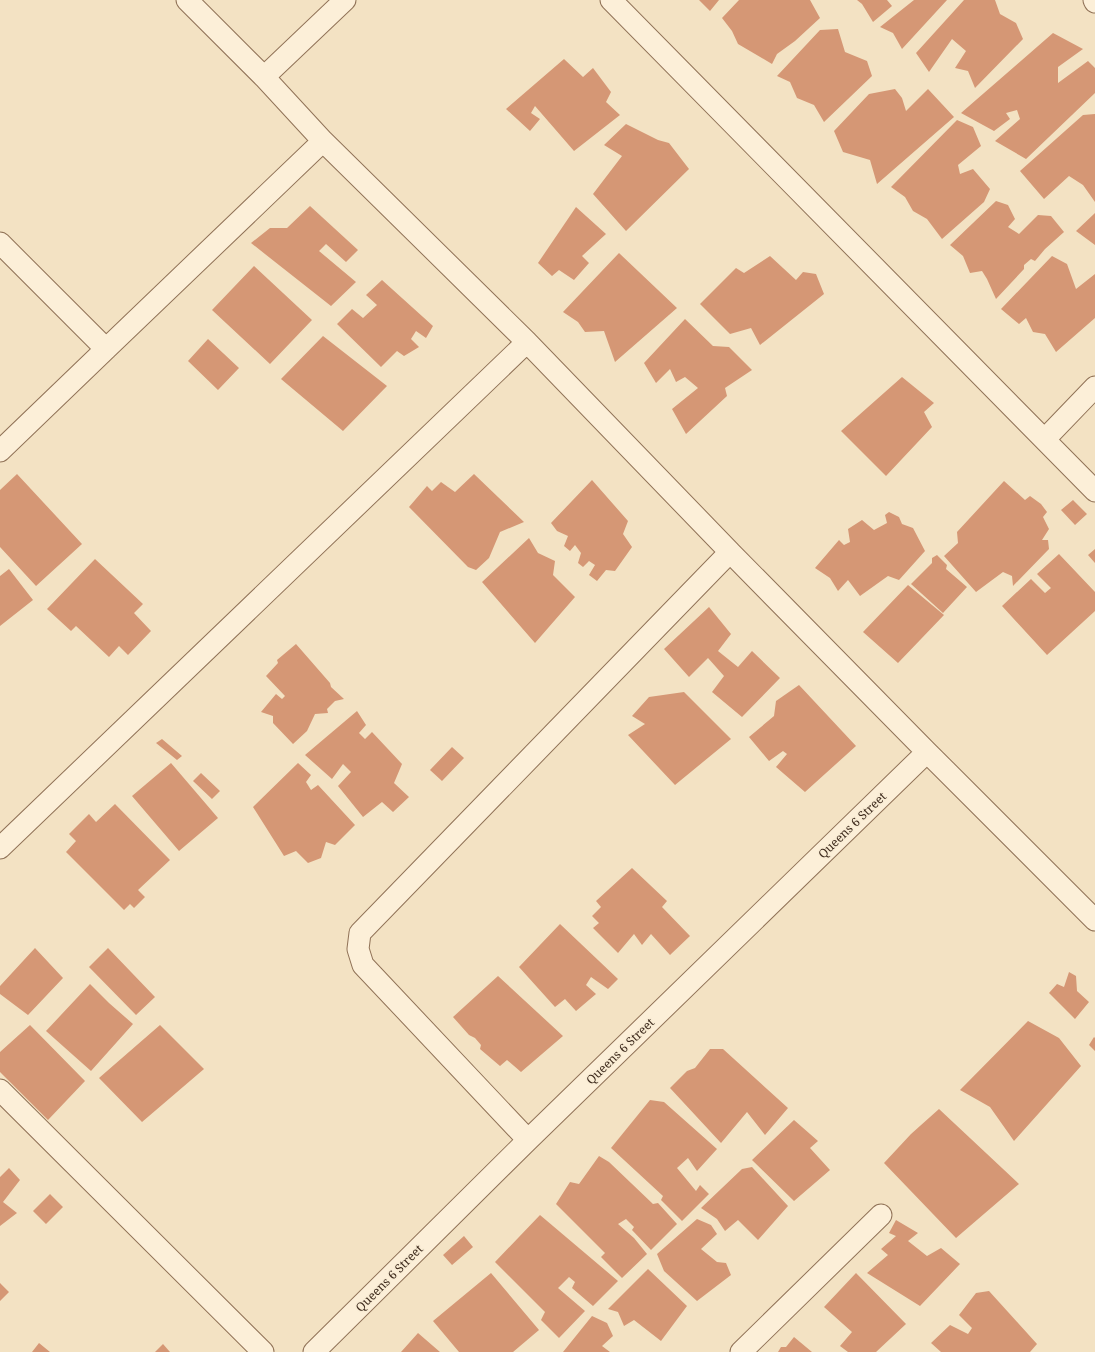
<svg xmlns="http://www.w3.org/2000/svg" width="1095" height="1352" font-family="'Noto Serif',serif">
	<rect width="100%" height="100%" fill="#f3e2c3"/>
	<path fill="#d59775" d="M 699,0 L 719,0 L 710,11 Z
		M 739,0 L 810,0 L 820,18 L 795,41 L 777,54 L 772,64 L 738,44 L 732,31 L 722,18 Z
		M 857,0 L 887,0 L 892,6 L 873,22 L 862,4 Z
		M 914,0 L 947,0 L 902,49 L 893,33 L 880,27 Z
		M 964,0 L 995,0 L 1000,14 L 1016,23 L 1023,39 L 975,88 L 968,71 L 955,68 L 966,51 L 952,39 L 929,72 L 916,53 Z
		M 838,29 L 845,52 L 867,61 L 872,76 L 824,122 L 814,105 L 797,98 L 790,82 L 777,76 L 820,30 Z
		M 1053,33 L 1083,49 L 1058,67 L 1058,83 L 1088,61 L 1095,68 L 1095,93 L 1026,159 L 995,141 L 1020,119 L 1017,110 L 1006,113 L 1010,119 L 994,131 L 961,113 Z
		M 564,59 L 583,77 L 593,68 L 611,92 L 606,102 L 620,115 L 574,151 L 535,106 L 531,113 L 540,119 L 530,131 L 506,109 Z
		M 895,89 L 902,98 L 906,111 L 928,89 L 954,117 L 877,184 L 870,160 L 843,152 L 834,131 L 869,94 Z
		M 1095,114 L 1095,202 L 1083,185 L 1069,176 L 1044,199 L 1020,171 L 1083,115 Z
		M 957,120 L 973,127 L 981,146 L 958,165 L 960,174 L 973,169 L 990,189 L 984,202 L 942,239 L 927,219 L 913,211 L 905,197 L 891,187 Z
		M 626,124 L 658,140 L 669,143 L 689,169 L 626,231 L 593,194 L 622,156 L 604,145 Z
		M 996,201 L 1008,205 L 1015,219 L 1008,227 L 1019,234 L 1038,215 L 1051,216 L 1064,232 L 1045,249 L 1035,261 L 1031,259 L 1024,265 L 1024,269 L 996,299 L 987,279 L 982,271 L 970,273 L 963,256 L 950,245 Z
		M 310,206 L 358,250 L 346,262 L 326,244 L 319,251 L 356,282 L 331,306 L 251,243 L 270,228 L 287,228 Z
		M 576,207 L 606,234 L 582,256 L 589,263 L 574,280 L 559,270 L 552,276 L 538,263 Z
		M 1095,213 L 1095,245 L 1076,231 Z
		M 619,253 L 677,308 L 615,362 L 604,331 L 585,332 L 578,322 L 563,312 Z
		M 770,256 L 796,280 L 803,272 L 816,274 L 824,294 L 760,345 L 751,328 L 730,334 L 700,304 L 736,268 L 744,273 Z
		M 1052,256 L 1067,264 L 1076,289 L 1095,274 L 1095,318 L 1056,352 L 1045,334 L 1033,332 L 1026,318 L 1019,324 L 1001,309 Z
		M 254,266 L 312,320 L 270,364 L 212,310 Z
		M 382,280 L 433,326 L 426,338 L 416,331 L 411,339 L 419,347 L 404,356 L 397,351 L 381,367 L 337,324 L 352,309 L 363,318 L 377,305 L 366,295 Z
		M 685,319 L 713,346 L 729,347 L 752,370 L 725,388 L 727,396 L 686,434 L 672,409 L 698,388 L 685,377 L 676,382 L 670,369 L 656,383 L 644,363 Z
		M 323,336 L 387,386 L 343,431 L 281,379 Z
		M 208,339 L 239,368 L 218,390 L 188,361 Z
		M 902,377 L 934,403 L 924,412 L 932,427 L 886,476 L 841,431 Z
		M 17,474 L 82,544 L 36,586 L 0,547 L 0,490 Z
		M 474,474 L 524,522 L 500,532 L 489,558 L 476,570 L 468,567 L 409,507 L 427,486 L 432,491 L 441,482 L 455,492 Z
		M 592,480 L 628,521 L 623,534 L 632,547 L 615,571 L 606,570 L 597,581 L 589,575 L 595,565 L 589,561 L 583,567 L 578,563 L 581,553 L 575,545 L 570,551 L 564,546 L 568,536 L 557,531 L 551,523 Z
		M 1004,481 L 1025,500 L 1030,496 L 1041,504 L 1047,512 L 1043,517 L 1049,529 L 1042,540 L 1048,540 L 1049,549 L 1013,586 L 1012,576 L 1003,572 L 976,592 L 944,556 L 958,543 L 957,532 Z
		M 1073,500 L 1087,514 L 1075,525 L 1061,510 Z
		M 889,512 L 899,517 L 902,524 L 913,528 L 925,551 L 899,580 L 888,576 L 860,596 L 848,580 L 838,591 L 830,578 L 815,568 L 839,540 L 844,545 L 850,542 L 848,529 L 862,520 L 874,530 L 887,523 L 885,515 Z
		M 529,538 L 538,553 L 555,561 L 553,575 L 575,597 L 535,643 L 482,582 Z
		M 1095,549 L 1095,563 L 1088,555 Z
		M 1059,554 L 1095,592 L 1095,611 L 1047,655 L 1002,606 L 1031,579 L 1045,593 L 1051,588 L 1037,574 Z
		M 937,555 L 947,565 L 946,569 L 967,587 L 943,613 L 911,584 L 932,563 L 932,558 Z
		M 95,559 L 143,604 L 134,613 L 151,631 L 128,655 L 119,646 L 109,657 L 76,626 L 71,631 L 47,609 Z
		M 9,569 L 33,600 L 0,626 L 0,576 Z
		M 908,585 L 944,615 L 898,663 L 863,632 Z
		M 709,607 L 731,634 L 718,651 L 738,667 L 752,651 L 780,678 L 742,717 L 712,692 L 724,676 L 708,658 L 689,677 L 664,649 Z
		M 296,644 L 330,683 L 331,687 L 344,699 L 335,701 L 327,709 L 328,713 L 315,714 L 307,731 L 293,744 L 273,723 L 273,716 L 261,712 L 276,694 L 282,699 L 285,696 L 266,676 L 278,663 L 277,660 Z
		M 799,685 L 856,746 L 805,792 L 776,767 L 787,754 L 783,751 L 769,761 L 749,737 L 774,716 L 776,701 Z
		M 684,692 L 731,739 L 675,785 L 628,735 L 645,724 L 632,716 L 649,697 Z
		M 357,711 L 366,725 L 359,733 L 365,739 L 372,732 L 402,764 L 394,783 L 409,797 L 393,812 L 382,802 L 363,817 L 338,786 L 351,772 L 343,764 L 332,779 L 305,755 Z
		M 162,739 L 182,756 L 177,760 L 156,743 Z
		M 452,747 L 464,758 L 442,781 L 430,770 Z
		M 171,763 L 218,818 L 179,851 L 132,796 Z
		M 298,763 L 311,775 L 306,782 L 311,790 L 318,785 L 355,825 L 335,845 L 326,842 L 321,858 L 308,863 L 296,851 L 284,856 L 253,807 Z
		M 201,773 L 220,791 L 212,799 L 193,781 Z
		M 115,804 L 170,860 L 138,890 L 145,897 L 134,908 L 130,904 L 124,910 L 66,852 L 76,841 L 69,834 L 89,814 L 96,822 Z
		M 632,868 L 667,901 L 662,907 L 690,936 L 670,955 L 651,934 L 642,945 L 634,934 L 618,953 L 593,928 L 599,923 L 592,916 L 601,907 L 596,901 Z
		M 560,924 L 618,979 L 608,989 L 591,977 L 586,985 L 596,994 L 576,1011 L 565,999 L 555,1007 L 519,967 Z
		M 35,948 L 63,978 L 28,1015 L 0,994 L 0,986 Z
		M 108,948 L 155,997 L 136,1015 L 89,967 Z
		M 1069,972 L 1076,976 L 1077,991 L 1089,1002 L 1075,1019 L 1049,993 L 1057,984 L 1064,987 Z
		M 498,976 L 563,1036 L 521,1072 L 507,1060 L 500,1066 L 480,1049 L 481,1045 L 475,1038 L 469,1035 L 453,1017 Z
		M 90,984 L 109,1003 L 133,1024 L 91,1071 L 46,1031 Z
		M 1028,1021 L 1059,1038 L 1081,1066 L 1014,1141 L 990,1107 L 960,1090 Z
		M 30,1025 L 85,1081 L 48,1120 L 0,1072 L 0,1052 Z
		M 160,1025 L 204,1069 L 142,1122 L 99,1078 Z
		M 1094,1037 L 1095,1038 L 1095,1051 L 1089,1045 Z
		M 710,1049 L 723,1049 L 788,1108 L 765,1135 L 747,1112 L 721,1143 L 670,1088 L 687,1071 L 695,1068 Z
		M 650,1100 L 664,1102 L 717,1149 L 697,1171 L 688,1158 L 677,1168 L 696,1191 L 700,1185 L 709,1194 L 682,1221 L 661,1200 L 663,1196 L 611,1148 Z
		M 939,1109 L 1019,1184 L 956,1238 L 884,1163 L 911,1134 Z
		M 794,1120 L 818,1141 L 810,1148 L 830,1170 L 794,1201 L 752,1160 Z
		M 599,1156 L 609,1162 L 653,1204 L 658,1203 L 677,1224 L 651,1250 L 632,1230 L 634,1227 L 626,1219 L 618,1224 L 634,1238 L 647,1254 L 622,1278 L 601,1257 L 605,1253 L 556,1204 L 570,1182 L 579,1184 Z
		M 752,1167 L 788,1206 L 758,1240 L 738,1220 L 725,1231 L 717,1219 L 701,1208 L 742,1169 Z
		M 9,1168 L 20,1180 L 3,1202 L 17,1213 L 0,1226 L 0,1177 Z
		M 50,1194 L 63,1207 L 46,1224 L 33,1211 Z
		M 540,1215 L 618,1281 L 593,1306 L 572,1288 L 575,1282 L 569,1277 L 558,1288 L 585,1311 L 559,1338 L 541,1320 L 545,1312 L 495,1262 Z
		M 697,1219 L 711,1225 L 717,1234 L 701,1249 L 717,1262 L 726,1263 L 731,1275 L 697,1301 L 664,1271 L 657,1254 Z
		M 896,1220 L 918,1233 L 908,1241 L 927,1256 L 941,1248 L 960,1264 L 920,1306 L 867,1273 L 888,1255 L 881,1249 L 896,1236 L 889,1233 Z
		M 464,1236 L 473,1247 L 452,1265 L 443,1255 Z
		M 648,1269 L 687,1306 L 661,1341 L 634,1320 L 624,1326 L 618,1312 L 608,1309 Z
		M 491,1273 L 539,1330 L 513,1352 L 459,1352 L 433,1321 Z
		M 856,1273 L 906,1324 L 876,1352 L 848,1352 L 840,1346 L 852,1332 L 824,1307 Z
		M 0,1283 L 9,1292 L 0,1301 Z
		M 989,1291 L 1037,1344 L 1030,1352 L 941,1352 L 931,1343 L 950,1325 L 968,1334 L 972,1328 L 959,1315 L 976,1293 Z
		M 592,1316 L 607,1323 L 613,1336 L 602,1346 L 610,1352 L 563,1352 Z
		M 418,1333 L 440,1352 L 401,1352 Z
		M 794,1337 L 812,1352 L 778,1352 L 781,1347 L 786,1347 Z
		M 39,1343 L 50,1352 L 32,1352 Z
		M 163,1344 L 170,1352 L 155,1352 Z"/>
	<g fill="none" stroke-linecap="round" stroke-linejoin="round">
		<g stroke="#907257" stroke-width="23">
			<path id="street" d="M 187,0 L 264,77 L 323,141
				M 611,0 L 1095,491
				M 1094,0 L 1095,2
				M 264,77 L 345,0
				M 0,243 L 106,349 L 0,451
				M 106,349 L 323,141 L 527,342 L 730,552 L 360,933 L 358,949 L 363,965 L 528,1140
				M 1045,439 L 1095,387
				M 730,552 L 927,752 L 1095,920
				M 0,848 L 527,342
				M 0,1090 L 263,1352
				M 314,1352 L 528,1140 L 927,752
				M 741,1352 L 881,1215"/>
		</g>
		<use href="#street" stroke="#fcefd8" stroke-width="21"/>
	</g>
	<g text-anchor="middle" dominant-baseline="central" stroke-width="3" stroke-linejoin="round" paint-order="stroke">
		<g font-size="12" fill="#3e2b1d" stroke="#f9ecd4">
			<text transform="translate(852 825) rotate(-44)">Queens 6 Street</text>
			<text transform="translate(620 1051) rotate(-44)">Queens 6 Street</text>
			<text transform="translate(389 1278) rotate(-45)">Queens 6 Street</text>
		</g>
	</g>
</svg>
